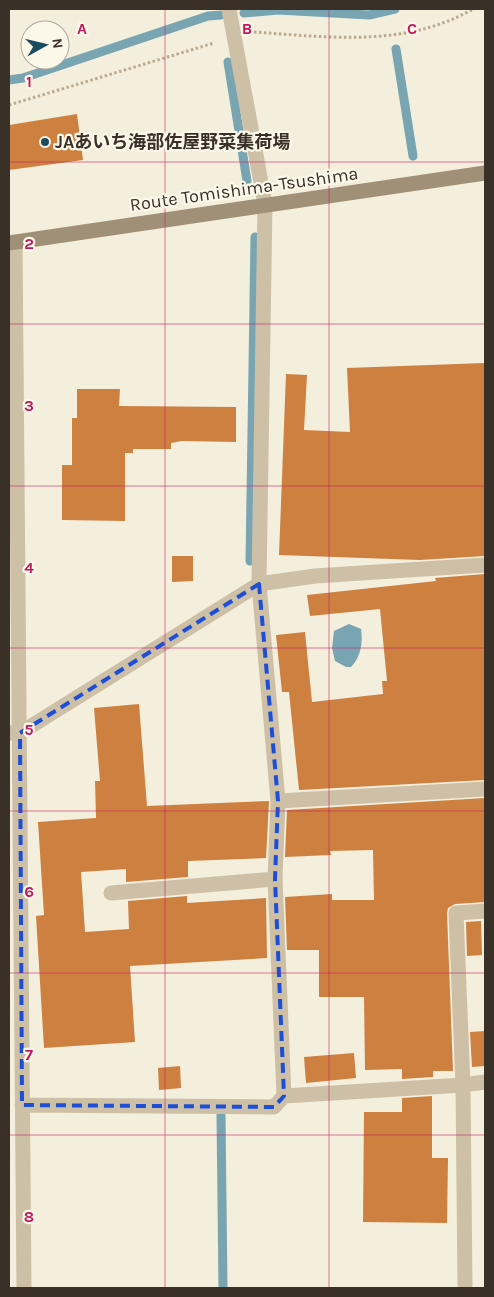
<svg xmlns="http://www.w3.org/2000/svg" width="494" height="1297" font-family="Karla,'Noto Sans JP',sans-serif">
	<rect width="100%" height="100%" fill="#f4eedc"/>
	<path fill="#79a5b3" d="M 349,624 L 361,629 C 363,642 361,657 351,667 L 346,667 L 335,661 L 332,648 L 334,631 Z"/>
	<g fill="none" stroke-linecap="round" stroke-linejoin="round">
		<path stroke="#79a5b3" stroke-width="9" d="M 244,13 L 278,10 L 369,15 L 395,9
			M 396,49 L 413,156
			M 228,62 L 247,181
			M 9,80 L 23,78 L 208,16 L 221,15
			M 250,561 L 255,237
			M 221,1115 L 223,1288"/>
	</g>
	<path fill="#ce8040" d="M 77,114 L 83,160 L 9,170 L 9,125 Z
		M 485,363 L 485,556 L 420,560 L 279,555 L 286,374 L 307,375 L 304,430 L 350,432 L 347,368 Z
		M 77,389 L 120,389 L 119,406 L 236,407 L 236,442 L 182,441 L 171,443 L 171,449 L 133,449 L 133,453 L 125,453 L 125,521 L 62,520 L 62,465 L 72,465 L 72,418 L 77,418 Z
		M 172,556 L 193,556 L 193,581 L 172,582 Z
		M 485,574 L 485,780 L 299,790 L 289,692 L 282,692 L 276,635 L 305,632 L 312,702 L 383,694 L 382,681 L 387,681 L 380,609 L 310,616 L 307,595 L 436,581 L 435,578 Z
		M 139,704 L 147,806 L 269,801 L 266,858 L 188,861 L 188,877 L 126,882 L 126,869 L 81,872 L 85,932 L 129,929 L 128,901 L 187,896 L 187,903 L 266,898 L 267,958 L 130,966 L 135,1042 L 44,1048 L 36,916 L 44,915 L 38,822 L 96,818 L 95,781 L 100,781 L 94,708 Z
		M 485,798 L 485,902 L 455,904 L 448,908 L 447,913 L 453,1071 L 433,1071 L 433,1077 L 402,1079 L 402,1069 L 365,1070 L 364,997 L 319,997 L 319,950 L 287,950 L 285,897 L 332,894 L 332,900 L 374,900 L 373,850 L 330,851 L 331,855 L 285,857 L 287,810 Z
		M 481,921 L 482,955 L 467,956 L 466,922 Z
		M 485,1031 L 485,1066 L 472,1067 L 470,1032 Z
		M 354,1053 L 356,1078 L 306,1083 L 304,1057 Z
		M 180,1066 L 181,1088 L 159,1090 L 158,1068 Z
		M 432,1096 L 432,1158 L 448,1158 L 447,1223 L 363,1222 L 364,1112 L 402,1112 L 402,1098 Z"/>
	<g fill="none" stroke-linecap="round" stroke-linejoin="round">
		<path stroke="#b9ab91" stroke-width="3" stroke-dasharray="2.5 2.5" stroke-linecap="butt" d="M 254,32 C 328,37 405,48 473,9
			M 9,105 L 214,43"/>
		<path stroke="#cdc0a7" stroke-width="15" d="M 111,893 L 275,879"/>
		<path stroke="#cdc0a7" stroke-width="15" d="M 229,9 L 265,204 L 259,584 L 278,801 L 275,879 L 284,1096 L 463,1085 L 485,1082
			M 15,242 L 24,1288
			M 9,733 L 20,733 L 259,584 L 315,576 L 485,565
			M 278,801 L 485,789
			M 22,1105 L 274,1107 L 284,1096
			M 465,1288 L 463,1085 L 456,913 L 485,911"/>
		<path stroke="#a19078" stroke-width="15" d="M 9,243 L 485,173"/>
	</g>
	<path fill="none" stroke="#1d4ed8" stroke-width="4" stroke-dasharray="10 6" stroke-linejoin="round" d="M 259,584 L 278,801 L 275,879 L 284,1096 L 274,1107 L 22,1105 L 20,733 Z"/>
	<path fill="none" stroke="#c2185b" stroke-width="1" stroke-opacity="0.55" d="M 165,9 L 165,1288M 329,9 L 329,1288M 9,162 L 485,162M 9,324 L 485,324M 9,486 L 485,486M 9,648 L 485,648M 9,811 L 485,811M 9,973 L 485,973M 9,1135 L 485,1135"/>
	<circle fill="#1b4b5e" stroke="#fbf7e9" stroke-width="2" cx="45" cy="142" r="5"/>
	<g text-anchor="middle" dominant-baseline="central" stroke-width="4.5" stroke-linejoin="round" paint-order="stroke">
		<g font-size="18" font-weight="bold" fill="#393128" stroke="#fbf7e9" text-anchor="start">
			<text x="55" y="142">JAあいち海部佐屋野菜集荷場</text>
		</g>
		<g font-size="18" fill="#393128" stroke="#fbf7e9">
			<text transform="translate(244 189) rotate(-8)">Route Tomishima-Tsushima</text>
		</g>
	</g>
	<g font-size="16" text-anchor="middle" font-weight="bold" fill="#c2185b" stroke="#fbf7e9" stroke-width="4.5" stroke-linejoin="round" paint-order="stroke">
		<text x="82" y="34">A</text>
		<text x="247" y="34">B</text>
		<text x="412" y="34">C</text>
		<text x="29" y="87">1</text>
		<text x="29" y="249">2</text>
		<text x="29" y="411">3</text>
		<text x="29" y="573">4</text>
		<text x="29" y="735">5</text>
		<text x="29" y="897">6</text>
		<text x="29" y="1060">7</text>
		<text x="29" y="1222">8</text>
	</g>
	<rect width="494" height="1297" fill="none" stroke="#393128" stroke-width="20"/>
	<g transform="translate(45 45) rotate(82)"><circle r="24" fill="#fbf7e9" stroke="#ada89c"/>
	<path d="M0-4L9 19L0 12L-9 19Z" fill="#1b4b5e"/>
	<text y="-8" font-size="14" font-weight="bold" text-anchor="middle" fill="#393128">N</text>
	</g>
</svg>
